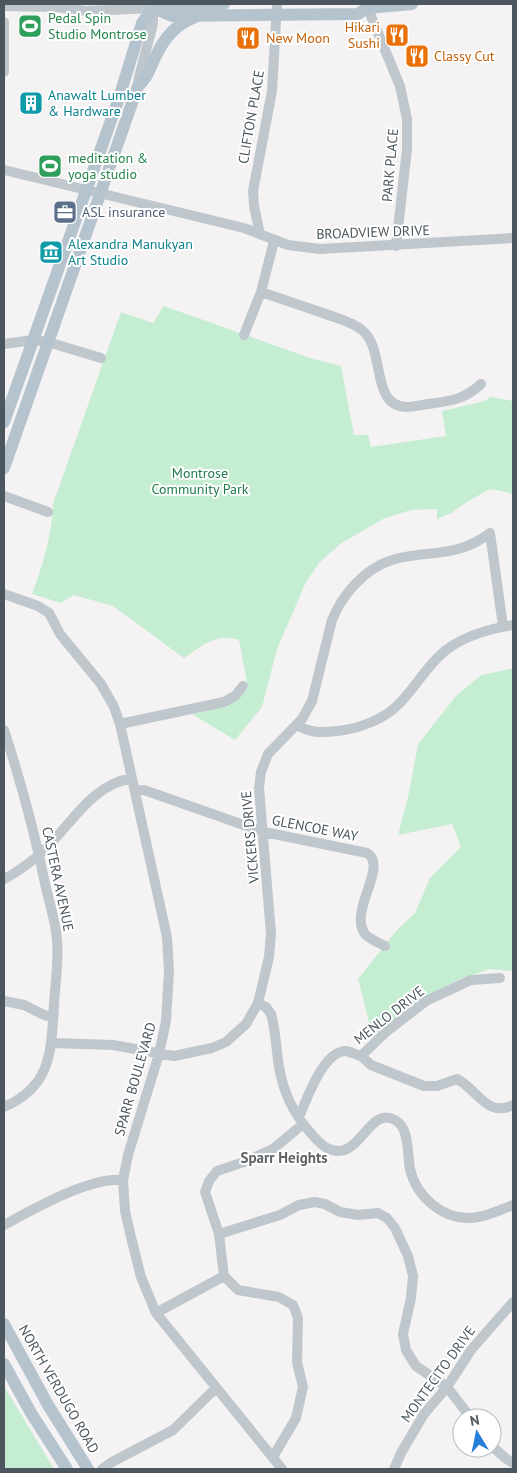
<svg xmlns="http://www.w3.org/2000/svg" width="517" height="1473" font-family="'PT Sans',sans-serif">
	<rect width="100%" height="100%" fill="#f4f2f2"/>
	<path fill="#c5edd2" d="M 164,306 L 310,358 L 341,366 L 354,435 L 368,435 L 371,447 L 446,436 L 442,411 L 485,401 L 491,397 L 513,401 L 513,496 L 510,493 L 490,489 L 467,502 L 451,513 L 437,519 L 437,509 L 411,510 L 383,519 L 340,544 L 320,562 L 306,582 L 277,649 L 262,707 L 235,740 L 192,714 C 215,709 232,707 248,688 L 239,640 C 217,632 201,646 184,658 L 113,606 L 74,595 L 61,603 L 32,594 C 43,564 52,536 53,504 L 121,312 L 153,323 Z
		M 510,669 L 513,669 L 513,971 L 490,969 L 460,979 L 421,999 L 373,1037 L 358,979 L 397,930 L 415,913 L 430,878 L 461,847 L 452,824 L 398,835 L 409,793 L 418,744 L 456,696 L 481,675 Z
		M 4,1386 L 54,1469 L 4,1469 Z"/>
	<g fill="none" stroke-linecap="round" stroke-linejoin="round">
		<path stroke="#bfc7cd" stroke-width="10" d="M 366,4 L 400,86 L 407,119 L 407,149 L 396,246
			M 4,6 L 56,7 L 86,11 L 153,8 L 153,24 L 139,77 L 138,86
			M 4,22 L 4,72
			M 4,170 L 244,228 L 288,245 L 320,249 L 513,238
			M 260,234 L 254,206 L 253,191 L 272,91 L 277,4
			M 261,292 C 282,299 302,306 323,313 C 336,318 351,321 362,330 C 386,349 370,406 406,407 C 413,407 421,405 428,404 C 450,401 464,400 481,384
			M 244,335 L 261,292 L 274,241
			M 4,344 L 33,340 L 48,342 L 101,358
			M 4,496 L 48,512
			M 4,594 L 38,606 L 49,613 L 60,634 L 101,684 L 114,707 L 120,724 L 167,937 L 169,971 L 166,1021 L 159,1054 L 128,1155 L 123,1180 L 125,1211 L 131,1237 L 141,1277 L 156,1313 L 282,1469
			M 120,724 L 224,702 L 235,696 L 243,686
			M 297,725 C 310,733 321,733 337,731 C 358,729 383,720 399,704 C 416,687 427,665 446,650 C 466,635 490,629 513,625
			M 4,730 C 21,782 35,834 46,888 C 50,905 56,923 57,941 C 59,962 55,984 54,1005 C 51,1051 52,1086 4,1107
			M 135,791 L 144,790 L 264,832 L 367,853 C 389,866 348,911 365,934 C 370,939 379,943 385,946
			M 4,879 C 16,873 28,864 39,855 C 70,828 88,786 132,778
			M 4,1001 L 24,1005 L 44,1015 L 53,1017
			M 258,1003 L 266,1007 L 271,1014 C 276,1031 276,1049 279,1067 C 283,1090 293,1113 309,1131 C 314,1137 321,1146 329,1149 C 361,1162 368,1105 395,1120 C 410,1128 407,1154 410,1169 C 416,1196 442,1219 470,1218 C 484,1218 500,1210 513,1205
			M 52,1043 L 113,1045 L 174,1056 L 212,1048 L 226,1042 L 246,1024 L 258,1003 L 269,957 L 271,934 L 259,788 L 261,772 L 268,754 L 302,719 L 312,701 L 332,620 C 342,595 365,568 392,560 C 430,549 456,559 490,533 L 503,626
			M 361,1056 L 371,1065 L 424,1086 L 437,1086 L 457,1079 C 478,1090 487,1118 513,1105
			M 299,1117 C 307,1099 323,1051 346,1051 C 351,1052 357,1055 361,1056 L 386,1032 L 426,1001 L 471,980 L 500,978
			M 4,1225 C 34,1209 89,1177 123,1180
			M 219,1234 L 280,1215 L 299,1205 L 315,1202 L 325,1204 L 340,1212 L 358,1215 L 378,1213 L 387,1218 L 395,1228 L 408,1256 L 413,1276 L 411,1298 L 403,1334 L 406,1350 L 416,1366 L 447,1387 L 471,1418
			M 156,1313 L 224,1276
			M 492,1446 L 504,1457 L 513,1463
			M 273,1457 L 296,1418 L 303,1387 L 297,1362 L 298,1318 L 293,1305 L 279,1297 L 238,1290 L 224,1276 L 219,1234 L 205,1192 L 209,1181 L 217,1171 L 244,1162 L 273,1149 L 303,1124
			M 102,1469 L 112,1462 L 173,1430 L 216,1388
			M 394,1469 L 401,1453 L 424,1414 L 447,1387 L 471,1350 L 513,1302"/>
		<path stroke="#b4c3ce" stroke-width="12" d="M 153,8 L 172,16 L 358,14 L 367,8 L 412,4
			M 153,8 L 176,4 L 224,4
			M 138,86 C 148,78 150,67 156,56 C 164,38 176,24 195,17
			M 4,422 L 119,98 L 142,23 L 156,4
			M 4,468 L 138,86
			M 4,1324 L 48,1405 L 88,1469
			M 4,1364 L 31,1413 L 67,1469"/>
	</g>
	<defs>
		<g id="stadium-square" transform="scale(1.25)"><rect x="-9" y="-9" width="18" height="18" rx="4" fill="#2e9e5b" stroke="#fff"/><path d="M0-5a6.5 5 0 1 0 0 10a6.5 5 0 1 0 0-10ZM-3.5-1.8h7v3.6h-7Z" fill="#fff"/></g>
		<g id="restaurant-square" transform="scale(1.25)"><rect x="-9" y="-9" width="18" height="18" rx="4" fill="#e8710a" stroke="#fff"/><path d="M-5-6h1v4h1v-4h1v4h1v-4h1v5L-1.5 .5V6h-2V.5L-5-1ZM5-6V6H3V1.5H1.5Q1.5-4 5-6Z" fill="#fff"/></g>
		<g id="building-square" transform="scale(1.25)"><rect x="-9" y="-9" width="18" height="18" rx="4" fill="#0f9aa8" stroke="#fff"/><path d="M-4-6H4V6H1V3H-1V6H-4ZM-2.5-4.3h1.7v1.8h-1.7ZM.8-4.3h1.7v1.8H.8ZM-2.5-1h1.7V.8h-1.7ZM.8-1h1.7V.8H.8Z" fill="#fff"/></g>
		<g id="office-square" transform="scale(1.25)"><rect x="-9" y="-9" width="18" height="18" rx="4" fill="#5c6f8a" stroke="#fff"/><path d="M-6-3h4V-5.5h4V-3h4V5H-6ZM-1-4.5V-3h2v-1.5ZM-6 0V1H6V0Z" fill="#fff"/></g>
		<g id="museum-square" transform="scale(1.25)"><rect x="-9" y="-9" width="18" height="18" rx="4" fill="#0f9aa8" stroke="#fff"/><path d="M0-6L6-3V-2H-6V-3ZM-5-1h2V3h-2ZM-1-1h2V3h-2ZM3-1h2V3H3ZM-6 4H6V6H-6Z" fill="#fff"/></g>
	</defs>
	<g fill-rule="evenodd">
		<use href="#stadium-square" x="30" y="26"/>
		<use href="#restaurant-square" x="397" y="35"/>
		<use href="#restaurant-square" x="248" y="38"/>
		<use href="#restaurant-square" x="417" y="56"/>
		<use href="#building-square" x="31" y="103"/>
		<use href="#stadium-square" x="50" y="166"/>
		<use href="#office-square" x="65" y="212"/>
		<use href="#museum-square" x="51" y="252"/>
	</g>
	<g text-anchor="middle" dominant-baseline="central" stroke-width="4" stroke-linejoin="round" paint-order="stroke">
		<g font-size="14" fill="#27864d" stroke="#fff" text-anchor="start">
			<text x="48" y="18">Pedal Spin<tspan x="48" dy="16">Studio Montrose</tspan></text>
			<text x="68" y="158">meditation &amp;<tspan x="68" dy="16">yoga studio</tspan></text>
		</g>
		<g font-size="14" fill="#c56008" stroke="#fff" text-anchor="start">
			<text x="380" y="27" text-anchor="end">Hikari<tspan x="380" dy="16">Sushi</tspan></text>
			<text x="266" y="38">New Moon</text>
			<text x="434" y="56">Classy Cut</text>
		</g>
		<g font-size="14" fill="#0d838f" stroke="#fff" text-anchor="start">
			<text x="48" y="95">Anawalt Lumber<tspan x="48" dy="16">&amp; Hardware</tspan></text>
			<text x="68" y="244">Alexandra Manukyan<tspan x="68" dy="16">Art Studio</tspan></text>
		</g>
		<g font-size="14" fill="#4b565e" stroke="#fff">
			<text transform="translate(251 117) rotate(-80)">CLIFTON PLACE</text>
			<text transform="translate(390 165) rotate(-85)">PARK PLACE</text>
			<text transform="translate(373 232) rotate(-2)">BROADVIEW DRIVE</text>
			<text transform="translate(315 828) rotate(11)">GLENCOE WAY</text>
			<text transform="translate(250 837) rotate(-95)">VICKERS DRIVE</text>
			<text transform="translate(58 879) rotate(78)">CASTERA AVENUE</text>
			<text transform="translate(389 1015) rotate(-38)">MENLO DRIVE</text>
			<text transform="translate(135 1079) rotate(-74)">SPARR BOULEVARD</text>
			<text transform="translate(438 1374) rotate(-54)">MONTECITO DRIVE</text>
			<text transform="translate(59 1389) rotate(60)">NORTH VERDUGO ROAD</text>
		</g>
		<g font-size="14" fill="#4e5e75" stroke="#fff" text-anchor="start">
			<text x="82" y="212">ASL insurance</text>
		</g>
		<g font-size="14" fill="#1f7c48" stroke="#fff">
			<text x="200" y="473">Montrose<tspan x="200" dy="16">Community Park</tspan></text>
		</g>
		<g font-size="15" font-weight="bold" fill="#5f6366" stroke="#fff">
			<text x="284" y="1157">Sparr Heights</text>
		</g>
	</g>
	<rect width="517" height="1473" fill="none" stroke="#4b565e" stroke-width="10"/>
	<g transform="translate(477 1433) rotate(350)"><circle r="24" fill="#ffffff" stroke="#b7bbbf"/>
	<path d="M0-4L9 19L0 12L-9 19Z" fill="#287fd8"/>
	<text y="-8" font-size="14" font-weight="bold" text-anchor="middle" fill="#4b565e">N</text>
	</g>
</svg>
